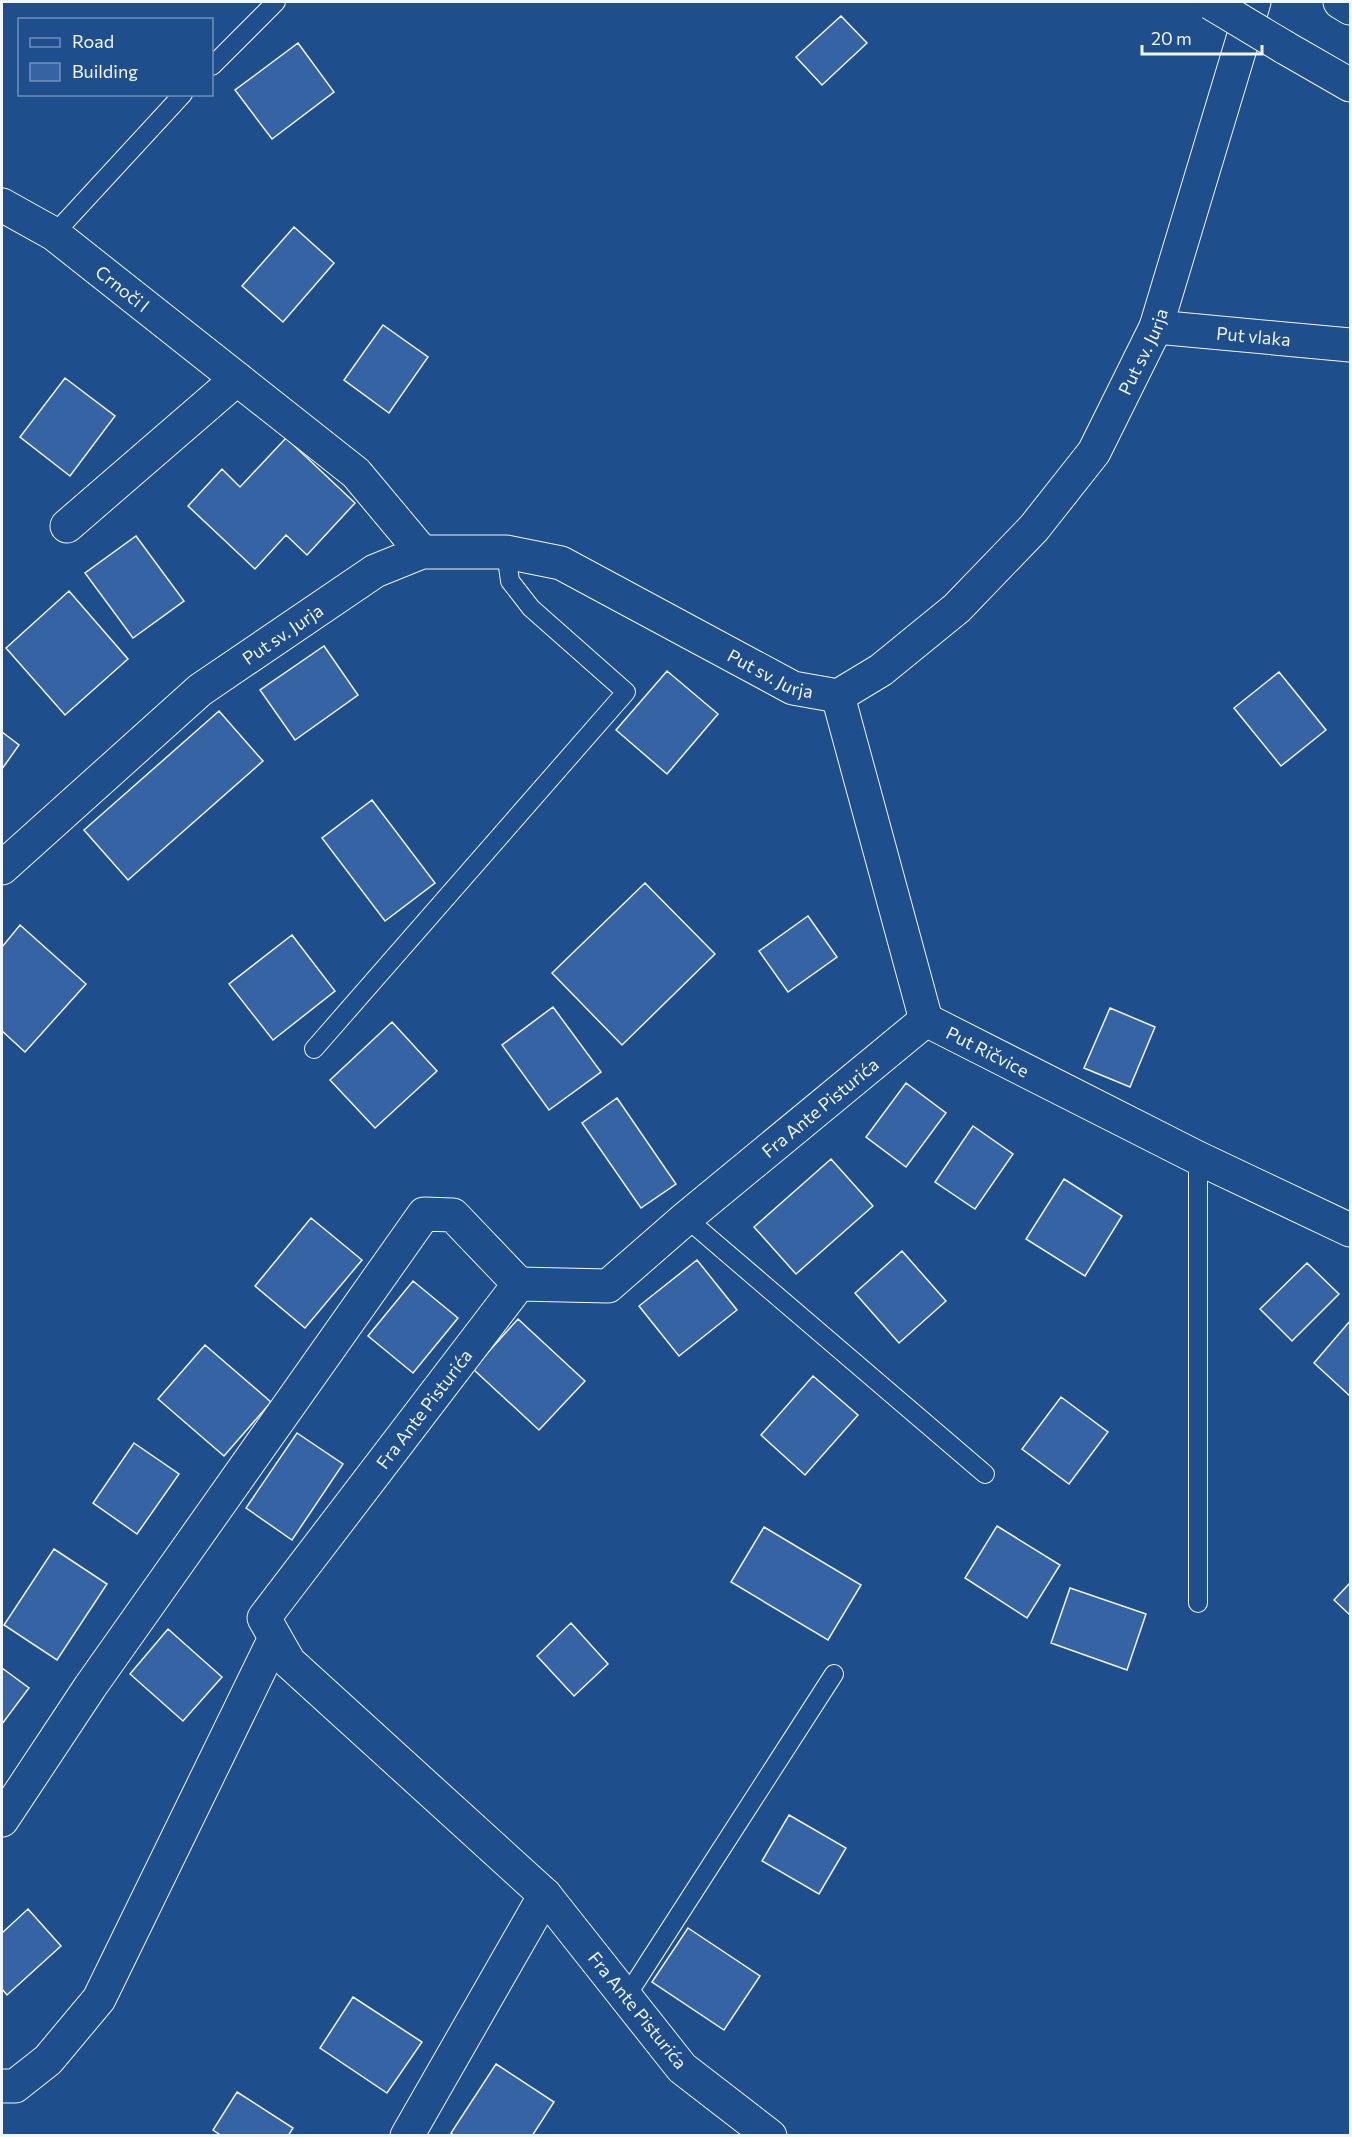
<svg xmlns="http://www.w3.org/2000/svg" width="1352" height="2137" font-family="Commissioner,sans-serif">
	<rect width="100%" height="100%" fill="#1f4e8c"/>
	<path fill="#3563a3" stroke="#f2f6ff" stroke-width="1.5" d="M 841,16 L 867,43 L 822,85 L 796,57 Z
		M 298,43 L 334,92 L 272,139 L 235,90 Z
		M 294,227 L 334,263 L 283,322 L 242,286 Z
		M 383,325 L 428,357 L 389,413 L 344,380 Z
		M 65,378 L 115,416 L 70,476 L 20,437 Z
		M 286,438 L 355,503 L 307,555 L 286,535 L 255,569 L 188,506 L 222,469 L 240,487 Z
		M 136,536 L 184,601 L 133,638 L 85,573 Z
		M 69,591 L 128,659 L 65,715 L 6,648 Z
		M 324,646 L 358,695 L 295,740 L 260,690 Z
		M 667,671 L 718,714 L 667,774 L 616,730 Z
		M 1279,672 L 1326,730 L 1281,766 L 1234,708 Z
		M 219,711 L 263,761 L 128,880 L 84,830 Z
		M 2,732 L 19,745 L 2,769 Z
		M 372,800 L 435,883 L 385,921 L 322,838 Z
		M 645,883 L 715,954 L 622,1045 L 552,973 Z
		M 808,916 L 837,957 L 788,992 L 759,951 Z
		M 20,925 L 86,984 L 25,1052 L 2,1031 L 2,947 Z
		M 292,935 L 335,991 L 273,1040 L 229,984 Z
		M 553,1007 L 601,1072 L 549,1110 L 502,1045 Z
		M 1110,1008 L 1155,1027 L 1130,1087 L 1084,1068 Z
		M 392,1022 L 437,1071 L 375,1128 L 330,1080 Z
		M 906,1083 L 946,1113 L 906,1167 L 866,1137 Z
		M 617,1098 L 676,1184 L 641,1208 L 582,1123 Z
		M 973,1126 L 1013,1154 L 975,1209 L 935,1182 Z
		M 831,1159 L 873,1206 L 796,1274 L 754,1227 Z
		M 1064,1179 L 1122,1216 L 1085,1276 L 1026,1239 Z
		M 311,1218 L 362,1260 L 305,1328 L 255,1286 Z
		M 902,1251 L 946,1301 L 899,1343 L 855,1293 Z
		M 697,1260 L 737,1310 L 679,1356 L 639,1306 Z
		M 1307,1263 L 1339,1294 L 1292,1341 L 1260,1309 Z
		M 413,1281 L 458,1318 L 413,1373 L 368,1336 Z
		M 518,1319 L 585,1381 L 539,1430 L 473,1369 Z
		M 1350,1321 L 1350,1396 L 1314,1363 Z
		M 205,1345 L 271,1402 L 224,1456 L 158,1399 Z
		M 813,1376 L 858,1415 L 805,1475 L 761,1435 Z
		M 1061,1397 L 1108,1432 L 1069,1484 L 1022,1449 Z
		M 297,1433 L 343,1464 L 292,1540 L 246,1508 Z
		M 134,1443 L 179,1474 L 137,1534 L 93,1503 Z
		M 997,1526 L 1060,1565 L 1027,1618 L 965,1578 Z
		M 764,1527 L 861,1585 L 828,1640 L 731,1582 Z
		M 54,1549 L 107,1584 L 57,1660 L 4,1625 Z
		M 1350,1583 L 1350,1615 L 1334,1600 Z
		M 1070,1588 L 1146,1614 L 1127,1670 L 1051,1643 Z
		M 571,1623 L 608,1664 L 574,1696 L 537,1656 Z
		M 168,1629 L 222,1677 L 183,1721 L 130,1674 Z
		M 2,1668 L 29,1688 L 2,1724 Z
		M 789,1815 L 846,1848 L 819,1894 L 762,1861 Z
		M 28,1909 L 61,1946 L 7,1995 L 2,1989 L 2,1933 Z
		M 688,1928 L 760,1976 L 724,2030 L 652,1982 Z
		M 353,1997 L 422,2042 L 387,2093 L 320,2048 Z
		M 496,2064 L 554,2102 L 532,2136 L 455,2136 L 451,2133 Z
		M 237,2092 L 293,2128 L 288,2136 L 222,2136 L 213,2130 Z"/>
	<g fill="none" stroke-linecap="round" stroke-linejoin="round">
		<g stroke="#f2f6ff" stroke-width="20">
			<path id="lane" d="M 212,66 L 276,2
				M 54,234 L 183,94
				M 314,1049 L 626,692 L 531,608 L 510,581 L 506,552
				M 686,1218 L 985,1474
				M 1198,1603 L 1198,1158
				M 626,1997 L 834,1674"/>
		</g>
		<g stroke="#f2f6ff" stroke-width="35">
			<g id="street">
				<path id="s1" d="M 2,205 L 54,234 L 356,473 L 422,552"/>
				<path id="s2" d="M 1156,327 L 1350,345"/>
				<path d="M 67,526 L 237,379"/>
				<path id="s3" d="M 838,696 L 926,1020 L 1198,1158 L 1350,1230"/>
				<path d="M 2,1820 L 90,1687 L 424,1214 L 453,1215 L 519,1284"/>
				<path d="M 2,2086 L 15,2086 L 48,2060 L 99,1999 L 275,1638"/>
				<path d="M 407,2136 L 545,1895"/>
				<path id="s4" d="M 770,2136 L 682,2068 L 545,1895 L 289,1662 L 264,1618 L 519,1284 L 608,1286 L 686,1218 L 926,1020"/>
			</g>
		</g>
		<g stroke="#f2f6ff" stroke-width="35">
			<g id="secondary">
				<path id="s5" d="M 2,868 L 200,690 L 375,571 L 422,552 L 506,552 L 561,563 L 793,688 L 838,696 L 881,670 L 957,608 L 1034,528 L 1094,452 L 1156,327 L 1254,2"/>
			</g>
		</g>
		<g stroke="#f2f6ff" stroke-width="35">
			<path id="primary" d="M 1340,2 L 1350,8
				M 1284,47 L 1350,85"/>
		</g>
		<use href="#lane" stroke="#1f4e8c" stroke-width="18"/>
		<use href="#street" stroke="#1f4e8c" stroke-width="33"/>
		<use href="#secondary" stroke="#1f4e8c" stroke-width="33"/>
		<use href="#primary" stroke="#1f4e8c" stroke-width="33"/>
		<g stroke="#f2f6ff" stroke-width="35" stroke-linecap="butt">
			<path id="primary-bridge" d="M 1211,3 L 1284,47"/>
		</g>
		<use href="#primary-bridge" stroke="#1f4e8c" stroke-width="33"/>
	</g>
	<g text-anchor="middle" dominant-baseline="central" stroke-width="4.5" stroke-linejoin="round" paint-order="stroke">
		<g font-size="18" fill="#f2f6ff" stroke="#1f4e8c">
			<text stroke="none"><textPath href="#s1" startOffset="147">Crnoči l</textPath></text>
			<text stroke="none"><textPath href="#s2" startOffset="98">Put vlaka</textPath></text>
			<text stroke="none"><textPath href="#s5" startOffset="1446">Put sv. Jurja</textPath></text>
			<text stroke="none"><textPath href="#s5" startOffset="366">Put sv. Jurja</textPath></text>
			<text stroke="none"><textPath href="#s5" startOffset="906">Put sv. Jurja</textPath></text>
			<text stroke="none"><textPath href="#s3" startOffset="405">Put Ričvice</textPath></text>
			<text stroke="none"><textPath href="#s4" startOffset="1515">Fra Ante Pisturića</textPath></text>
			<text stroke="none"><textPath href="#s4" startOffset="992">Fra Ante Pisturića</textPath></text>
			<text transform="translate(638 2010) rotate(51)">Fra Ante Pisturića</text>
		</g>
	</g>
	<rect width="1352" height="2137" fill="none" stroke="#f2f6ff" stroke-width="6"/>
	<rect x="18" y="18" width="195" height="78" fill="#1f4e8c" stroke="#7391ba" stroke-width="1.5"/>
	<rect x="30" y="38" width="30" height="9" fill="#1f4e8c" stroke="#7391ba" stroke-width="1.5"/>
	<text x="72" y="48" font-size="18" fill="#f2f6ff">Road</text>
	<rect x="30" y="63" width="30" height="18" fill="#3563a3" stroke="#7391ba" stroke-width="1.5"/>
	<text x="72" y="78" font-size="18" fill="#f2f6ff">Building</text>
	<path d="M1142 45v9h120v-9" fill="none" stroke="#f2f6ff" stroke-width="3"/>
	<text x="1151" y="45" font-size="18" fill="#f2f6ff" stroke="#1f4e8c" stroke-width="4.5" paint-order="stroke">20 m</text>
</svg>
